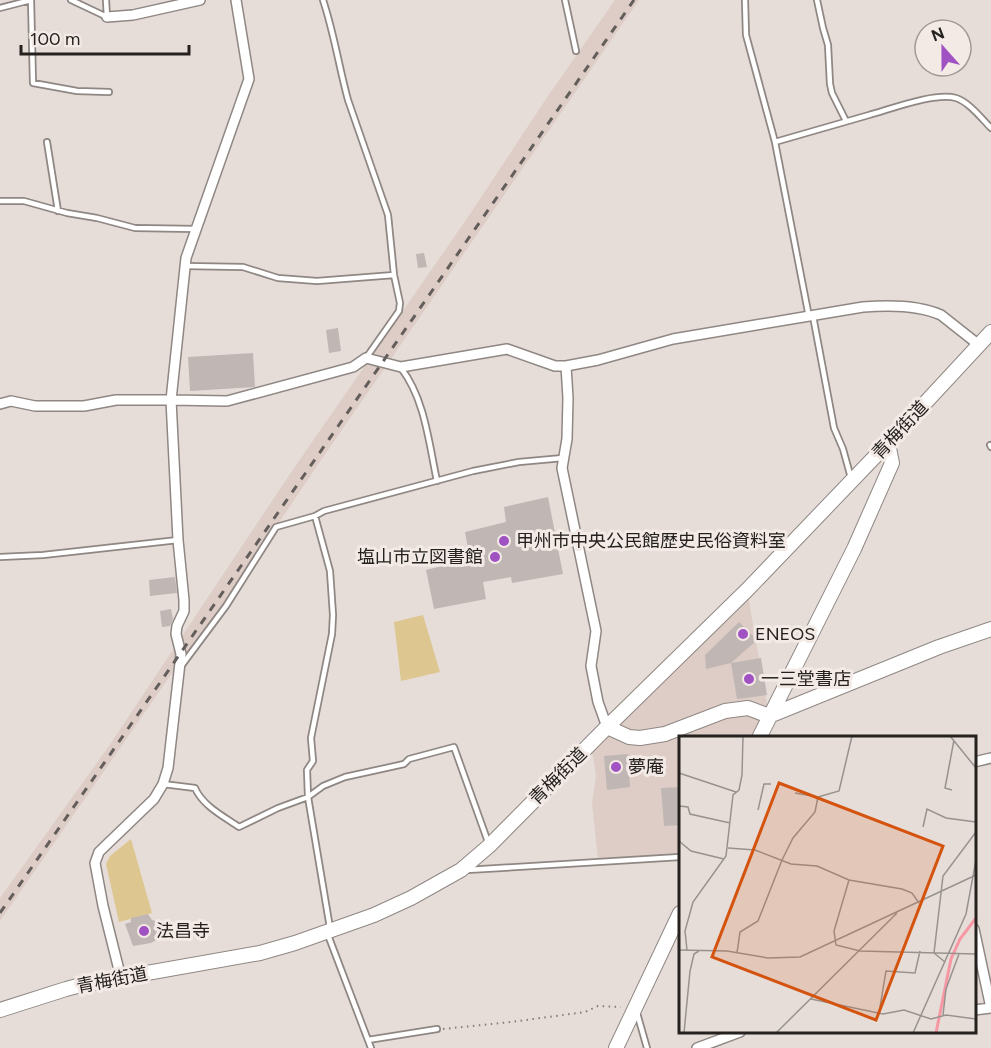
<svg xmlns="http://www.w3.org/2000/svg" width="991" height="1048" font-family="Figtree,'Noto Sans JP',sans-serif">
	<rect width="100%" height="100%" fill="#e6ddd8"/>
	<path fill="#ddcdc6" d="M 615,0 L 639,0 L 319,463 L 276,527 L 226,606 L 170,676 L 0,921 L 0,898 L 109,746 L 292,471 L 468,217 L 548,96 Z
		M 747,590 L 769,716 L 758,737 L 680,738 L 680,854 L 598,860 L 592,803 L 596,776 L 593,756 L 588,745 Z"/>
	<path fill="#dec690" d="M 423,615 L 440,672 L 401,681 L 394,622 Z
		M 131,839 L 152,913 L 119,922 L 106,864 L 110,856 Z"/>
	<path fill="#c0b6b4" d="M 424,253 L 427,267 L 418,268 L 416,254 Z
		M 338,328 L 341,351 L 329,353 L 326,330 Z
		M 253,353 L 255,387 L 190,391 L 188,357 Z
		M 548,497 L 563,574 L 512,583 L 511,577 L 483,582 L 486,599 L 434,609 L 426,570 L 470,559 L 465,532 L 506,522 L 504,507 Z
		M 175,577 L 177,593 L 150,596 L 149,580 Z
		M 171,609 L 173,619 L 170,626 L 162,627 L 160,611 Z
		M 739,622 L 757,640 L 731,663 L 706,669 L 705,655 Z
		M 761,658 L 767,695 L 737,699 L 731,663 Z
		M 628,754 L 630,787 L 607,790 L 604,756 Z
		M 681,787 L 681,825 L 664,826 L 661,788 Z
		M 148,914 L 152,920 L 158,922 L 162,937 L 151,943 L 133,946 L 125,924 L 131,922 L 131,918 Z"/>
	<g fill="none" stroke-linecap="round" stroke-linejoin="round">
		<g stroke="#8f8783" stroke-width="8">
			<path id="lane" d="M 31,0 L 33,83 L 77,91 L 109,92
				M 71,0 L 107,17 L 106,0
				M 323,0 C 334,33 339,67 348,100 L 388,215 L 394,275 L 400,303 L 399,311 L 366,358
				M 565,0 L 576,51
				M 745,0 L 746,35 L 775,142 L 809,317
				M 817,0 L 823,28 L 828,45 L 830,84 L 832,93 L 846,121
				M 0,8 L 31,0
				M 47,142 L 58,211
				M 775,142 C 807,133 838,124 869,115 C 891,109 935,92 956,98 C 969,102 982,119 991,128
				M 0,201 L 24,201 L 67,213 L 97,218 L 135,228 L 196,229
				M 185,266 L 243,267 L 278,278 L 317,281 L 394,275
				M 813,316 L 834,428 L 843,449 L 851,478
				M 401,368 C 425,399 429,444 437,481
				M 990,445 L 991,447
				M 315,516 L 324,511 L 473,471 L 519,462 L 563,458
				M 0,557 L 43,555 L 178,540
				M 182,665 L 226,606 L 276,527 L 315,516 L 330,571 L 333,615 L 332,634 L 311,738 L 313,761 L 307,770 L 308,797 L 330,928
				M 163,784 L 195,788 C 203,806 223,816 239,827 L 278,808 L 308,797 L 323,786 L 345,777 L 404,764 L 409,759 L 454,747 L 488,842
				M 467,870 L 680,857
				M 328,935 L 371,1048
				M 637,1013 L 647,1048
				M 368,1040 L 437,1029"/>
		</g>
		<g stroke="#8f8783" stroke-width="12">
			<path id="street" d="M 107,17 L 133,15 L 200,0
				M 566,366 L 568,398 L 567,439 L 562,468 L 596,631 L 591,666 L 598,702 L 607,727
				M 0,404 L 11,401 L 35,406 L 84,406 L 116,400 L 171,400 L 227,401 L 353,367 L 366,358 L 401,367 L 507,349 L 555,366 L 566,366 L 598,360 L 673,339 L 863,307 C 887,305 919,305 941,315 L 979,345
				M 974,762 L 991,758
				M 974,929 L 991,1008
				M 121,978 L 103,906 L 95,863 L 99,852 L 154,799 L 163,784 L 168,768 L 181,654 L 176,634 L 177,626 L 184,611 L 184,600 L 178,540 L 171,400 L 186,258 L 249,79 L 236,0
				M 974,1010 L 991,1008
				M 697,1048 L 740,1032"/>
		</g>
		<g stroke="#8f8783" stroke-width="16">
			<path id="secondary" d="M 607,727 L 629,737 L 640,738 L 665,734 L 725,711 L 748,708 L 769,716 L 939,647 L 991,629
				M 759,738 L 854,549 L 892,463 L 888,443
				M 0,1010 L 66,989 L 85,984 L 260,953 L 295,943 L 374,915 L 411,898 L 461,870 L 489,846 L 607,727 L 747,590 L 888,443 L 991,332
				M 616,1048 L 680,913"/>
		</g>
		<path stroke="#827c78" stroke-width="2" stroke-dasharray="1.5 4.5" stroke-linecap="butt" d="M 443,1029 L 511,1022 L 585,1012 L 598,1006 L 621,1007"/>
		<use href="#lane" stroke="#fff" stroke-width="4.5"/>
		<use href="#street" stroke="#fff" stroke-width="9"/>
		<use href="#secondary" stroke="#fff" stroke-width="14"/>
		<path stroke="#635e5b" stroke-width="3" stroke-dasharray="8 8" stroke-linecap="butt" d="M 0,913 L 634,0"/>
	</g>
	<g fill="#a051c2" stroke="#f3eae6" stroke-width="2">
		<circle cx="504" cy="541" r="6"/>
		<circle cx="495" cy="557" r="6"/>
		<circle cx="743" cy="634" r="6"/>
		<circle cx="749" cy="679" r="6"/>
		<circle cx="616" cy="767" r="6"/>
		<circle cx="144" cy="931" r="6"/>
	</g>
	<g text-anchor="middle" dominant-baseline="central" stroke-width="6" stroke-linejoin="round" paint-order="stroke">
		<g font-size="18" fill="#24211f" stroke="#f3eae6">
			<text transform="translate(900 430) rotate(-47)">青梅街道</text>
			<text transform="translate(558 776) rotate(-45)">青梅街道</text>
			<text transform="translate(112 980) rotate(-11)">青梅街道</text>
		</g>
		<g font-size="18" fill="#24211f" stroke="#f3eae6" text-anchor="start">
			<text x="516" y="541">甲州市中央公民館歴史民俗資料室</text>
			<text x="483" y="557" text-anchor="end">塩山市立図書館</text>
			<text x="755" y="634">ENEOS</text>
			<text x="761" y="679">一三堂書店</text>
			<text x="628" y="767">夢庵</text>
			<text x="156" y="931">法昌寺</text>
		</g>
	</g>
	<g transform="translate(679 736)">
		<rect width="297" height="297" fill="#e6ddd8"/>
		<path fill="none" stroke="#f897a4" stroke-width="3" d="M 257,297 L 272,223 L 281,203 L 297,182"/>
		<path fill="none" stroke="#98928e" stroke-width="1.5" d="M 271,0 L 297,32M 0,37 L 57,56M 273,54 L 266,52 L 275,4M 116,57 L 139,61 L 160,55 L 173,0M 0,70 L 9,71 L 11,78 L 51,87M 79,74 L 85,48 L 92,48M 244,91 L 248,73 L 267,82 L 297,86M 0,105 L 12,115 L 45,123M 49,112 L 76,114 L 112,128 L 138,130 L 170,144 L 223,153 L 233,157 L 240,167M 170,144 L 155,195 L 157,209 L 181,215 L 297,218M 0,214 L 48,215 L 89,222 L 121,221 L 297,139M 8,214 L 6,195 L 14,166 L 47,120 L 54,59 L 60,54 L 63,39 L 64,0M 58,217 L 61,196 L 79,185 L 103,124 L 114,102 L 136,76 L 139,61M 266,226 L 255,217 L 264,140 L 297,96M 132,263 L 204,278 L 225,274 L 252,283 L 267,279 L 297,283M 200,277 L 207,235 L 236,237 L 241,215M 264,279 L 267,253 L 280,218M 5,297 L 11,235 L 15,218 L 20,215M 97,297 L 218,177M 234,297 L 287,178 L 297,124"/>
		<path fill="#d4530e" fill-opacity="0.15" stroke="#d4530e" stroke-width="3" d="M 100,47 L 264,110 L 197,284 L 33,221 Z"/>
		<rect width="297" height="297" fill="none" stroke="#24211f" stroke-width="3"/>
	</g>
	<g transform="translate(943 48) rotate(339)"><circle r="28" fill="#f3eae6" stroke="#a09a96" stroke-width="1.5"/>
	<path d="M0-4.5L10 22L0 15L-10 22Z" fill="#a051c2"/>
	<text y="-9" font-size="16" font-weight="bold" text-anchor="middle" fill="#24211f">N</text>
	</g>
	<path d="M21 45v9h168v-9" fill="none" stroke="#24211f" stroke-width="3"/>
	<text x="30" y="45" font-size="18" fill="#24211f" stroke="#f3eae6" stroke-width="4.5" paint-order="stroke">100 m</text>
</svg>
